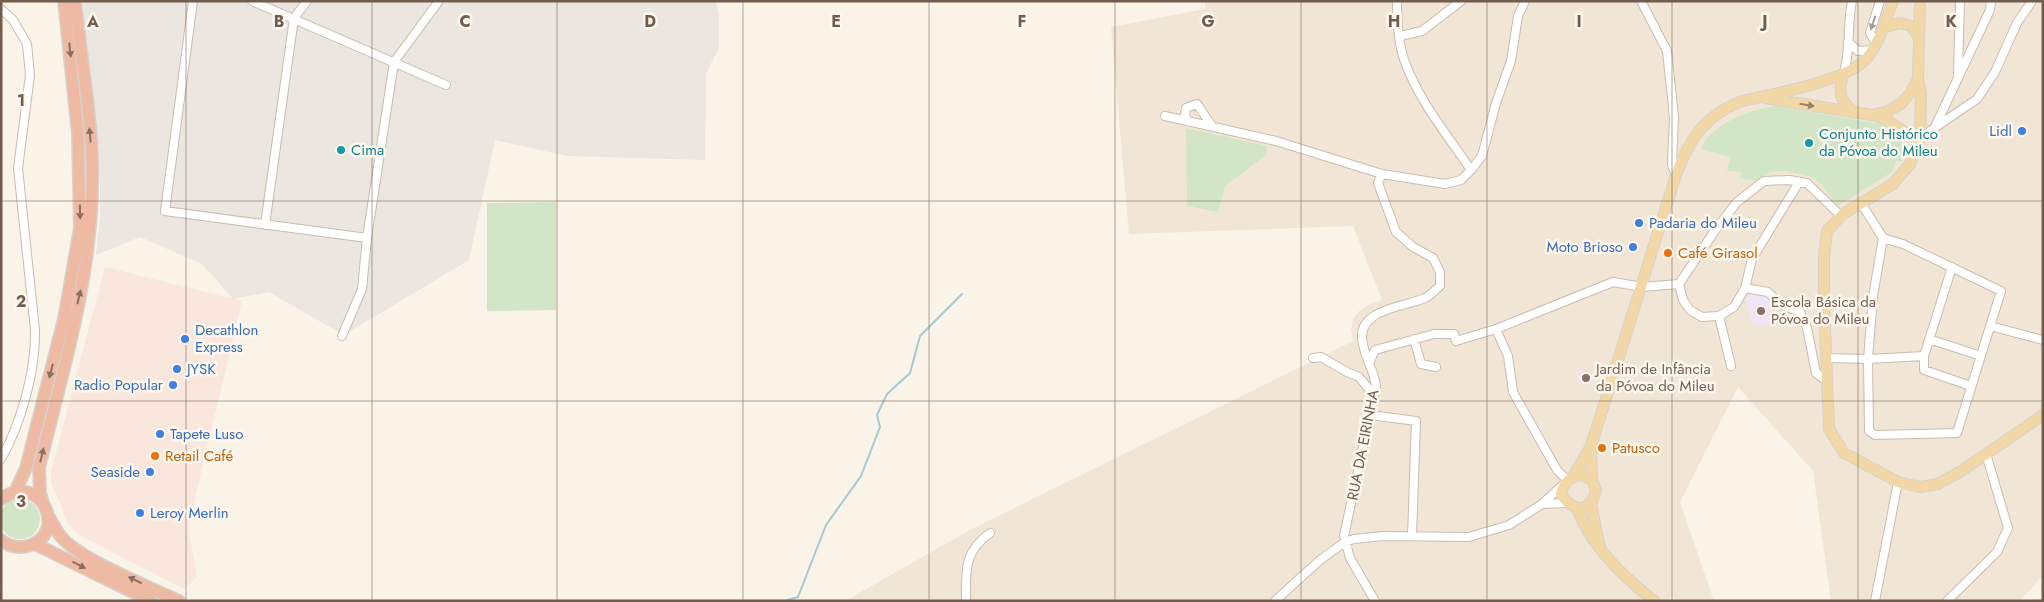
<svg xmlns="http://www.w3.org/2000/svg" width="2044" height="602" font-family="Jost,sans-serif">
	<rect width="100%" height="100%" fill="#faf3e7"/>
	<path fill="#f1e6d6" d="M 1205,1 L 2043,1 L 2043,575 L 2020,601 L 1831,601 L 1813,471 L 1738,387 L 1680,502 L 1714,601 L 845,601 L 970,530 L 1353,341 L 1351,330 L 1353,319 L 1360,310 L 1370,304 L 1382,300 L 1353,226 L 1129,234 L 1111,27 L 1205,9 Z"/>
	<path fill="#f9e6dc" d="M 105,267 L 242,301 L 188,527 L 197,577 L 184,589 L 77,534 L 66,521 L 60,502 L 51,483 L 51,472 Z"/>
	<path fill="#ebe6e0" d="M 81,1 L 715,1 L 719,14 L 719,48 L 706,73 L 705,160 L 567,156 L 495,140 L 469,260 L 344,335 L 269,292 L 233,299 L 202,264 L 140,237 L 96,255 L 100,219 L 100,182 L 98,140 Z"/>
	<path fill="#f0e4f6" d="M 1754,293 L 1761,294 L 1768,298 L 1776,321 L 1754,327 L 1745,300 Z
		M 1581,370 L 1595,375 L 1592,386 L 1577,381 Z"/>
	<path fill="#d2e6c7" d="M 1776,106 L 1887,125 C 1901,135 1905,145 1902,162 L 1896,161 L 1892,172 L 1838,206 L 1822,185 L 1812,177 L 1785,171 L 1771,172 L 1756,180 L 1740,179 L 1741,172 L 1727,171 L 1730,157 L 1701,149 C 1711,123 1751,109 1776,106 Z
		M 1186,128 L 1267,146 L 1266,155 L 1225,186 L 1218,212 L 1187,206 Z
		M 556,202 L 556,310 L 487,311 L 487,203 Z
		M0 519a20 20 0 1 1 40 0a20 20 0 1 1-40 0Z"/>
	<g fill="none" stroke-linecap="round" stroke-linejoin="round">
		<path stroke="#a5cad3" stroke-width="2" d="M 784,601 L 798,597 L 826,525 L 861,476 L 880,427 L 877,415 L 887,394 L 910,373 L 920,336 L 962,294"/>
		<g stroke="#cbbcae" stroke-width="10">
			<path id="minor" d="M 193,1 L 165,211 L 367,238 L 394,62 L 439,1
				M 252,1 L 446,85
				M 1397,1 C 1397,21 1398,44 1405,62 C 1419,101 1448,136 1471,170
				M 1641,1 L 1667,51 L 1674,117 L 1672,165 L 1676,175
				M 1,9 L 13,20 L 27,44 L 30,75 L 18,168 L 35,330 C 36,370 21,424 1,459
				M 1400,36 L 1422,31 L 1461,1
				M 1848,42 L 1858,51 L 1872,50
				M 1876,43 L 1870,33 L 1880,1
				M 1958,74 L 1960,1
				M 1843,75 C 1851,52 1847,25 1852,1
				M 1165,116 L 1276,141 L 1382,174 L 1445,184 L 1461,180 L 1471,170 L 1482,156 L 1496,103 L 1511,61 L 1518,16 L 1525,1
				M 1187,121 L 1185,116 L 1186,108 L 1197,104 L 1212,126
				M 1934,129 L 1990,10 L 1991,1
				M 1930,131 L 1977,99 L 1995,72 L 2017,23 L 2032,1
				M 1861,203 L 1883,238 L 1873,296 L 1868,359 L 1869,431 L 1875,435 L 1957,433 L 2001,291 L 1903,244 L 1883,238
				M 265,225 L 294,18 L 307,1
				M 1952,267 L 1924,356 L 1924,370 L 1971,386
				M 1679,284 L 1683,300 L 1690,310 L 1702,317 L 1719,316 L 1734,307 L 1745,288 L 1752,259 L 1799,182
				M 1745,288 L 1768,292 L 1780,304 L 1800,312 L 1807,328 L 1816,373 L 1827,381
				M 1719,316 L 1731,366
				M 1990,326 L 2043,340
				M 1496,329 L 1508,356 L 1513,392 L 1557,470 L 1568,481
				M 342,336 L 362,289 L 367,238
				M 1414,339 L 1421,364 L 1436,367
				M 1929,339 L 1981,356
				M 1313,358 L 1321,357 L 1347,372 L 1359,377 L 1374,395
				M 1826,358 L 1868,359 L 1924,356
				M 1369,363 L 1375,350 L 1434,334 L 1454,334 L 1456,341 L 1496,329 L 1613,282 L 1642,287 L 1679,284 L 1716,229 L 1737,202 L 1764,181 L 1789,180 L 1807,183 L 1841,216
				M 1370,415 L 1416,421 L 1412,536
				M 1542,504 L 1566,503
				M 966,601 C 966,572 963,552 990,533
				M 1275,601 L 1320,560 L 1345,542 L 1354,539 L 1383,536 L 1469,537 L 1509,525 L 1542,504 L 1564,484
				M 1375,601 L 1350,558 L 1344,536 L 1376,386 C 1374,369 1363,355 1362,338 C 1360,309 1404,307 1425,298 C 1430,296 1435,290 1440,286 L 1440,272 L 1433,258 L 1413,247 L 1396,232 L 1378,183 L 1382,174
				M 1875,601 L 1898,482
				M 1947,601 L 1997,552 L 2008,528 L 1986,454"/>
		</g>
		<g stroke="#d7d1cd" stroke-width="12">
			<path id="major" d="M 1883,28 L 1899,23 L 1911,26 L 1919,37
				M 1843,75 C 1838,95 1840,99 1854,113
				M 1918,79 L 1921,93 L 1920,138 L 1910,164 L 1893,184 L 1843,214 L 1827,231 L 1824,257 L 1824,301 L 1829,429 L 1844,453 L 1898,482 L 1920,487 L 1938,484 L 1961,471 L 2043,415
				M 1765,98 L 1872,115 L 1888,111 L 1902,103 L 1911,92 L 1918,79 L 1920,1
				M 1873,115 C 1894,120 1900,134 1920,138
				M 1591,447 L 1592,480
				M 1583,475 L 1592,480 L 1596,490 C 1595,494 1594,499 1591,502 C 1581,515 1567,504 1561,494 C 1565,481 1570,476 1583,475 Z
				M 1573,476 L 1591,446 L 1676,175 C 1690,138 1704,116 1742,101 C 1771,95 1841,81 1862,63 C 1879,48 1885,21 1893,1
				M 1591,503 L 1600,548
				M 1576,508 C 1582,518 1586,530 1593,539 C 1609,563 1632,583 1654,601"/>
		</g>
		<g stroke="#d7d1cd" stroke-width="14">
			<path id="highway" d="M 15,492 L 26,468 L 64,319 L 80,228 L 78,134 L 64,1
				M 1,499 C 40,471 68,531 31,545 C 20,549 10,547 1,540
				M 43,503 L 40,493 L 39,468 C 61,377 90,284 92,190 C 94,141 86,91 80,43 C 79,29 76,15 75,1
				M 49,517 C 53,524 57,533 63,539 C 84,561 149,587 179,601
				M 35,544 L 151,601"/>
		</g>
		<use href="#minor" stroke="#fff" stroke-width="8"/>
		<use href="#major" stroke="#f2d8a6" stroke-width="10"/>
		<use href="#highway" stroke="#eebaa4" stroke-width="11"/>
	</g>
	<defs><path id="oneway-solid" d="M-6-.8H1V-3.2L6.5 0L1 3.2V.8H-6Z" transform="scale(1.25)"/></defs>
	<use fill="#aa9d95" href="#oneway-solid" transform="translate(1873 23) rotate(109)"/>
	<g fill="#8a6f5f">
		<use href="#oneway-solid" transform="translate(70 50) rotate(84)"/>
		<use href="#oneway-solid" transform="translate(90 135) rotate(-95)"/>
		<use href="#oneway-solid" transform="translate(80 212) rotate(89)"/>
		<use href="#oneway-solid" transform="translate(79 297) rotate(-77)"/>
		<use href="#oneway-solid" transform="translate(51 371) rotate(104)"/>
		<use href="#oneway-solid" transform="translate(42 455) rotate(-76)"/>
		<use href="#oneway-solid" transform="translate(79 565) rotate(27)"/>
		<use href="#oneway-solid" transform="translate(135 580) rotate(-154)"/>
	</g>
	<use fill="#988168" href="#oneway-solid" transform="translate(1807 105) rotate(9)"/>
	<path fill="none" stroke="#715c4e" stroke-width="1" stroke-opacity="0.55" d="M 186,1 L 186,601M 372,1 L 372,601M 557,1 L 557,601M 743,1 L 743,601M 929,1 L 929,601M 1115,1 L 1115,601M 1301,1 L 1301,601M 1487,1 L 1487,601M 1672,1 L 1672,601M 1858,1 L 1858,601M 1,201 L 2043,201M 1,401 L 2043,401"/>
	<g fill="#3f7fe0" stroke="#fdf7ed" stroke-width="2">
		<circle cx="2022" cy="131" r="5"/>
		<circle cx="1639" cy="223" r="5"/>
		<circle cx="1633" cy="247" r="5"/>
		<circle cx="185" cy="339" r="5"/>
		<circle cx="177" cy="369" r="5"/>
		<circle cx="173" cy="385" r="5"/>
		<circle cx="160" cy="434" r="5"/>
		<circle cx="150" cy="472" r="5"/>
		<circle cx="140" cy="513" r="5"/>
	</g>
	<g fill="#0f9aa8" stroke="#fdf7ed" stroke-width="2">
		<circle cx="1809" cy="143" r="5"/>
		<circle cx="341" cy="150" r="5"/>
	</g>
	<g fill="#e8710a" stroke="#fdf7ed" stroke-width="2">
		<circle cx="1668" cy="253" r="5"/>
		<circle cx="1602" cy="448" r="5"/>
		<circle cx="155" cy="456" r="5"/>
	</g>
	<g fill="#8d6e63" stroke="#fdf7ed" stroke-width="2">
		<circle cx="1761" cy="311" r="5"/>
		<circle cx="1586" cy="378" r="5"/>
	</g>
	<g text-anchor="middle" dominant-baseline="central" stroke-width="5" stroke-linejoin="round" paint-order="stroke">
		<g font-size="15" fill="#366cbe" stroke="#fdf7ed" text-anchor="start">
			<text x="2012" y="131" text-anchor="end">Lidl</text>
			<text x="1649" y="223">Padaria do Mileu</text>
			<text x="1623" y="247" text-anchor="end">Moto Brioso</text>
			<text x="195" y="330">Decathlon<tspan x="195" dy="17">Express</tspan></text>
			<text x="187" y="369">JYSK</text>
			<text x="163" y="385" text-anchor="end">Radio Popular</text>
			<text x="170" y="434">Tapete Luso</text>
			<text x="140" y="472" text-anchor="end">Seaside</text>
			<text x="150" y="513">Leroy Merlin</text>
		</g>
		<g font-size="15" fill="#0d838f" stroke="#fdf7ed" text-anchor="start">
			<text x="1819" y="134">Conjunto Histórico<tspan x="1819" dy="17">da Póvoa do Mileu</tspan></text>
			<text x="351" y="150">Cima</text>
		</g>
		<g font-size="15" fill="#c56008" stroke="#fdf7ed" text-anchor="start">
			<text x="1678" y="253">Café Girasol</text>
			<text x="1612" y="448">Patusco</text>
			<text x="165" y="456">Retail Café</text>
		</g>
		<g font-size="15" fill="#785e54" stroke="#fdf7ed" text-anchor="start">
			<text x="1771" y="302">Escola Básica da<tspan x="1771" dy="17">Póvoa do Mileu</tspan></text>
			<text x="1596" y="369">Jardim de Infância<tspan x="1596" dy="17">da Póvoa do Mileu</tspan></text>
		</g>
		<g font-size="15" fill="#715c4e" stroke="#fdf7ed">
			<text transform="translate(1363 445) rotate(-79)">RUA DA EIRINHA</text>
		</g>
	</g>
	<g font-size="16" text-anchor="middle" font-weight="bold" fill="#715c4e" stroke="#fdf7ed" stroke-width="5" stroke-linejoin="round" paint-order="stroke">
		<text x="93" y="27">A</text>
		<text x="279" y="27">B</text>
		<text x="465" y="27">C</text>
		<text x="650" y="27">D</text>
		<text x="836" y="27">E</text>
		<text x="1022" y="27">F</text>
		<text x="1208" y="27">G</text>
		<text x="1394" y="27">H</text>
		<text x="1579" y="27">I</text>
		<text x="1765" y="27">J</text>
		<text x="1951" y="27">K</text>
		<text x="21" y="106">1</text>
		<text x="21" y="307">2</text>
		<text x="21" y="507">3</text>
	</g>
	<rect width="2044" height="602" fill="none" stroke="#715c4e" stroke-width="5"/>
</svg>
